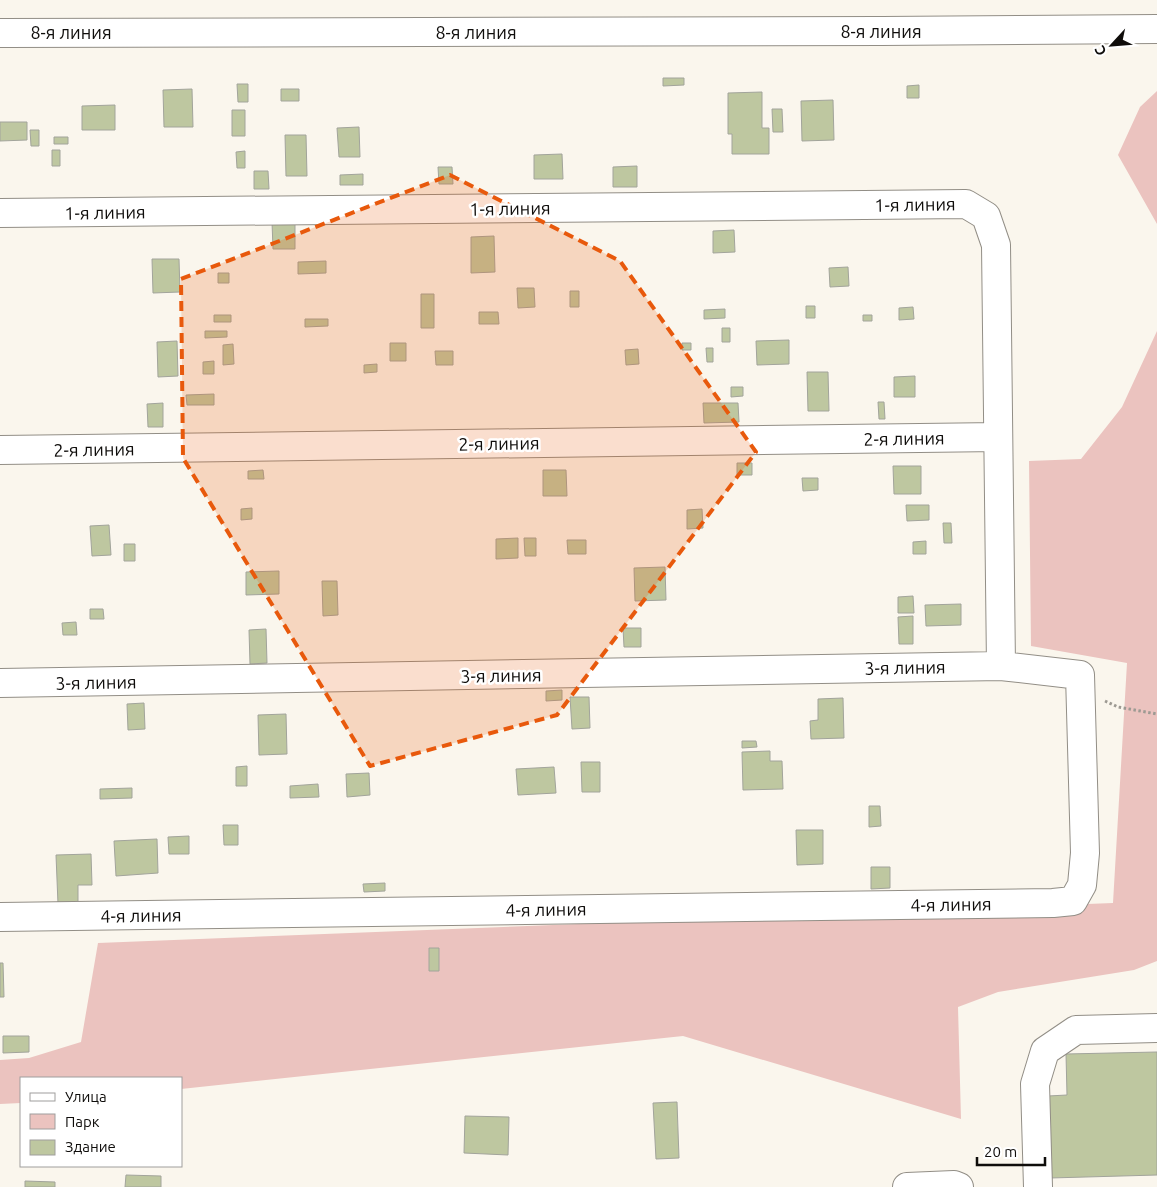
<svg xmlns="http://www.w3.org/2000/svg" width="1157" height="1187" font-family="Ubuntu,sans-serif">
	<rect width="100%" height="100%" fill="#faf6ed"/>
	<path fill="#ebc3bf" d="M 1157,91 L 1157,224 L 1118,155 L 1140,107 Z
		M 1157,331 L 1157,961 L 1134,970 L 998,992 L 958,1007 L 961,1119 L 683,1036 L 181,1089 L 181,1078 L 21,1078 L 21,1103 L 0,1104 L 0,1060 L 29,1058 L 81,1042 L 98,943 L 1113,903 L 1127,663 L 1031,646 L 1029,461 L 1081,459 L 1122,407 Z"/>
	<path fill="#bec7a0" stroke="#a2a49b" d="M 663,78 L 684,78 L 684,85 L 663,86 Z
		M 237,84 L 248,84 L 248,102 L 238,102 Z
		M 919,85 L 919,98 L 907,98 L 907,86 Z
		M 192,89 L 193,127 L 164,127 L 163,90 Z
		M 281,89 L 299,89 L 299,101 L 281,101 Z
		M 762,92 L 762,128 L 769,128 L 769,154 L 732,154 L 732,134 L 728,134 L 728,93 Z
		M 833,100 L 834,140 L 802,141 L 801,101 Z
		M 115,105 L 115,130 L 82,130 L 82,106 Z
		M 772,109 L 782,109 L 783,132 L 773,132 Z
		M 232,110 L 245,110 L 245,136 L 232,136 Z
		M 0,122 L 27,122 L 27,140 L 0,141 Z
		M 359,127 L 360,157 L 339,157 L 337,128 Z
		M 30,130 L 39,130 L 39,146 L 31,146 Z
		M 285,135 L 306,135 L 307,176 L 286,176 Z
		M 54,137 L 68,137 L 68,144 L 54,144 Z
		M 52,150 L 60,150 L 60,166 L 52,166 Z
		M 245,151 L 245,168 L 237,168 L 236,152 Z
		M 562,154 L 563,179 L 534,179 L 534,155 Z
		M 637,166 L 637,187 L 613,187 L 613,167 Z
		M 438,167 L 452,167 L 453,184 L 439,184 Z
		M 254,171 L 268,171 L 269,189 L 254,189 Z
		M 363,174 L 363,185 L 340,185 L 340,175 Z
		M 272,222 L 295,222 L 295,249 L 273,249 Z
		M 734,230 L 735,252 L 713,253 L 713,231 Z
		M 494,236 L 495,272 L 471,273 L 471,237 Z
		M 152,259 L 179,259 L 180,292 L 153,293 Z
		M 326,261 L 326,273 L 298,274 L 298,262 Z
		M 848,267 L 849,286 L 830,287 L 829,268 Z
		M 218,273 L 229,273 L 229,283 L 218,283 Z
		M 517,288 L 534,288 L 535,307 L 518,308 Z
		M 570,291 L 579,291 L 579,307 L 570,307 Z
		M 421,294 L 434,294 L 434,328 L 421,328 Z
		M 806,306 L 815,306 L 815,318 L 806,318 Z
		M 913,307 L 914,319 L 899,320 L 899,308 Z
		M 725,309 L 725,318 L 704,319 L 704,310 Z
		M 479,312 L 498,312 L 499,324 L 479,324 Z
		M 214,315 L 231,315 L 231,322 L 214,322 Z
		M 863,315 L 872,315 L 872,321 L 863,321 Z
		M 305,319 L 328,319 L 328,326 L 305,327 Z
		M 722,328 L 730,328 L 730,342 L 722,342 Z
		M 205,331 L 227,331 L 227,337 L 205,338 Z
		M 789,340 L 789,364 L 757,365 L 756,341 Z
		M 177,341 L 178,376 L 158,377 L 157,342 Z
		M 390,343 L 406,343 L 406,361 L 390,361 Z
		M 682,343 L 691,343 L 691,350 L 682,350 Z
		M 233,344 L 234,364 L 223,365 L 223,345 Z
		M 706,348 L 713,348 L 713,362 L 707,362 Z
		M 638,349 L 639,364 L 626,365 L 625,350 Z
		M 435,351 L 453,351 L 453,365 L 436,365 Z
		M 214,361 L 214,374 L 203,374 L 203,362 Z
		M 377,364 L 377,372 L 364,373 L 364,365 Z
		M 807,372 L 828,372 L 829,411 L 808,411 Z
		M 915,376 L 915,397 L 894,397 L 894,377 Z
		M 731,387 L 743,387 L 743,396 L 731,397 Z
		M 214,394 L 214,405 L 187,405 L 186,395 Z
		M 878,402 L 884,402 L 885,419 L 879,419 Z
		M 163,403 L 163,427 L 148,427 L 147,404 Z
		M 703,403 L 738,403 L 739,422 L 704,423 Z
		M 737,463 L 752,463 L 752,475 L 737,475 Z
		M 893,466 L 921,466 L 921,494 L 894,494 Z
		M 263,470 L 264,479 L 248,479 L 248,471 Z
		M 543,470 L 566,470 L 567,496 L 543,496 Z
		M 802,478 L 818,478 L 818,490 L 803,491 Z
		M 906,505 L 929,505 L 929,520 L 907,521 Z
		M 252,508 L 252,519 L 241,520 L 241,509 Z
		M 702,509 L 703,528 L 687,529 L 687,510 Z
		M 943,523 L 951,523 L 952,543 L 944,543 Z
		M 109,525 L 111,555 L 92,556 L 90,526 Z
		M 518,538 L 518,558 L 496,559 L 496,539 Z
		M 524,538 L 536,538 L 536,556 L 525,556 Z
		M 567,540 L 586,540 L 586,554 L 568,554 Z
		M 926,541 L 926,554 L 913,554 L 913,542 Z
		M 124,544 L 135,544 L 135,561 L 124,561 Z
		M 665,567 L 666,600 L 635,601 L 634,568 Z
		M 279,571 L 279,594 L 246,595 L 246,572 Z
		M 322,581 L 337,581 L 338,615 L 323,616 Z
		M 913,596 L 914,613 L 898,613 L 898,597 Z
		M 961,604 L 961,625 L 926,626 L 925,605 Z
		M 90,609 L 103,609 L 104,619 L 90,619 Z
		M 913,616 L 913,644 L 899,644 L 898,617 Z
		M 76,622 L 77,635 L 63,635 L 62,623 Z
		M 623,628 L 641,628 L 641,647 L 624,647 Z
		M 266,629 L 267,663 L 250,664 L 249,630 Z
		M 562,690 L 562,700 L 546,701 L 546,691 Z
		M 570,697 L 589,697 L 590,728 L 572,729 Z
		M 843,698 L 844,738 L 811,739 L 810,721 L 818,720 L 818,699 Z
		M 144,703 L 145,729 L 128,730 L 127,704 Z
		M 286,714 L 287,754 L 259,755 L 258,715 Z
		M 742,741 L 756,741 L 757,747 L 742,748 Z
		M 770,751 L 770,761 L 782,761 L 783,789 L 743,790 L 742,752 Z
		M 581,762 L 600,762 L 600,792 L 582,792 Z
		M 247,766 L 247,786 L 236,786 L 236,767 Z
		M 554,767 L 556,793 L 518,795 L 516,769 Z
		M 369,773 L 370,795 L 347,797 L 346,774 Z
		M 318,784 L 319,797 L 290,798 L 290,786 Z
		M 132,788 L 132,798 L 100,799 L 100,789 Z
		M 869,806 L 880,806 L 881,826 L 869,827 Z
		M 223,825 L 238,825 L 238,845 L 224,845 Z
		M 796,830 L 823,830 L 823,864 L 797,865 Z
		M 189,836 L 189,854 L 169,854 L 168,837 Z
		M 157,839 L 158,873 L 116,876 L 114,841 Z
		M 91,854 L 92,885 L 78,885 L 78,903 L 58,904 L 56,855 Z
		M 871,867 L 890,867 L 890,888 L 871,889 Z
		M 385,883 L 385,891 L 364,892 L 363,884 Z
		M 429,948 L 439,948 L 439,971 L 429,971 Z
		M 0,963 L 3,963 L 4,997 L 0,997 Z
		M 3,1036 L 29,1036 L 29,1052 L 3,1053 Z
		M 1157,1052 L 1157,1175 L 1050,1178 L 1048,1096 L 1067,1095 L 1066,1054 Z
		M 677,1102 L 679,1158 L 656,1159 L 653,1103 Z
		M 465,1116 L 509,1117 L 508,1155 L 464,1153 Z
		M 126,1175 L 161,1176 L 161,1187 L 125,1187 Z
		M 25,1181 L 55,1182 L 55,1187 L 25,1187 Z"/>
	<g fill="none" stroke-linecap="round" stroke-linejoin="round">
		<g stroke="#928e86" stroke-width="30">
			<path id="minor" d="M 0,33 L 882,31 L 1157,29
				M 0,213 L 966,204 L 986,216 L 996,245 L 1001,666
				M 0,450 L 998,437
				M 0,683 L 1001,666 L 1080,675 L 1085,853 L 1082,885 L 1073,901 L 1053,903 L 0,917
				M 907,1187 L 954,1185 L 959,1187
				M 1038,1187 L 1035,1084 L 1045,1051 L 1076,1030 L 1157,1028"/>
		</g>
		<path stroke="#9d9a93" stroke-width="3" stroke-dasharray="2.5 2.5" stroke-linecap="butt" d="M 1105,701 L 1118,707 L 1157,714"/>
		<use href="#minor" stroke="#fff" stroke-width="28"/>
	</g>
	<path fill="#e8590c" fill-opacity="0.2" stroke="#e8590c" stroke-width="4" stroke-dasharray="10 6" stroke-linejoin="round" d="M 450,175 L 620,261 L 756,452 L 557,715 L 370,766 L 183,458 L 181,279 Z"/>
	<g text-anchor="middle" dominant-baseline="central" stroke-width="5" stroke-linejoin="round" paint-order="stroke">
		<g font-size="18" fill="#0f0d0b" stroke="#fff">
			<text x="881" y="31">8-я линия</text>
			<text x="71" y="32">8-я линия</text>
			<text x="476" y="32">8-я линия</text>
			<text transform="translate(915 204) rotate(-1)">1-я линия</text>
			<text transform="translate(510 208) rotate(-1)">1-я линия</text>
			<text transform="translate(105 212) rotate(-1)">1-я линия</text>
			<text transform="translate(904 438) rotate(-1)">2-я линия</text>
			<text transform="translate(499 443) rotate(-1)">2-я линия</text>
			<text transform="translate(94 449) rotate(-1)">2-я линия</text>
			<text transform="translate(905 667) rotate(-1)">3-я линия</text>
			<text transform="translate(501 675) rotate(-1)">3-я линия</text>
			<text transform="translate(96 682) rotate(-1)">3-я линия</text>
			<text transform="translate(951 904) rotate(-1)">4-я линия</text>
			<text transform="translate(546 909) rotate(-1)">4-я линия</text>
			<text transform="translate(141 915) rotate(-1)">4-я линия</text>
		</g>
	</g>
	<rect x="20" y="1077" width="162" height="90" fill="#ffffff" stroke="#9f9e9d"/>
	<rect x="30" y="1093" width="25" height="8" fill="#ffffff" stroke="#9f9e9d"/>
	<text x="65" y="1102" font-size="15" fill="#0f0d0b">Улица</text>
	<rect x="30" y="1114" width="25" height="15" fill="#ebc3bf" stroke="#9f9e9d"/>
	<text x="65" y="1127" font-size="15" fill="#0f0d0b">Парк</text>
	<rect x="30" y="1140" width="25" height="15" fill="#bec7a0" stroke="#9f9e9d"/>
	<text x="65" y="1152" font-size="15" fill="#0f0d0b">Здание</text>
	<g transform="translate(1112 45) rotate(244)" stroke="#ffffff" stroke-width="4" paint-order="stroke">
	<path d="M0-4L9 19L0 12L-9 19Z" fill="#0f0d0b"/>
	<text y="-8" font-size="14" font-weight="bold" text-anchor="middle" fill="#0f0d0b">С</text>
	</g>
	<path d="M977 1157v8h68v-8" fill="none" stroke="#0f0d0b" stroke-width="2.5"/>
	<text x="984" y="1157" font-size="15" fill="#0f0d0b" stroke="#ffffff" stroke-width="4" paint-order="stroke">20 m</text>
</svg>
